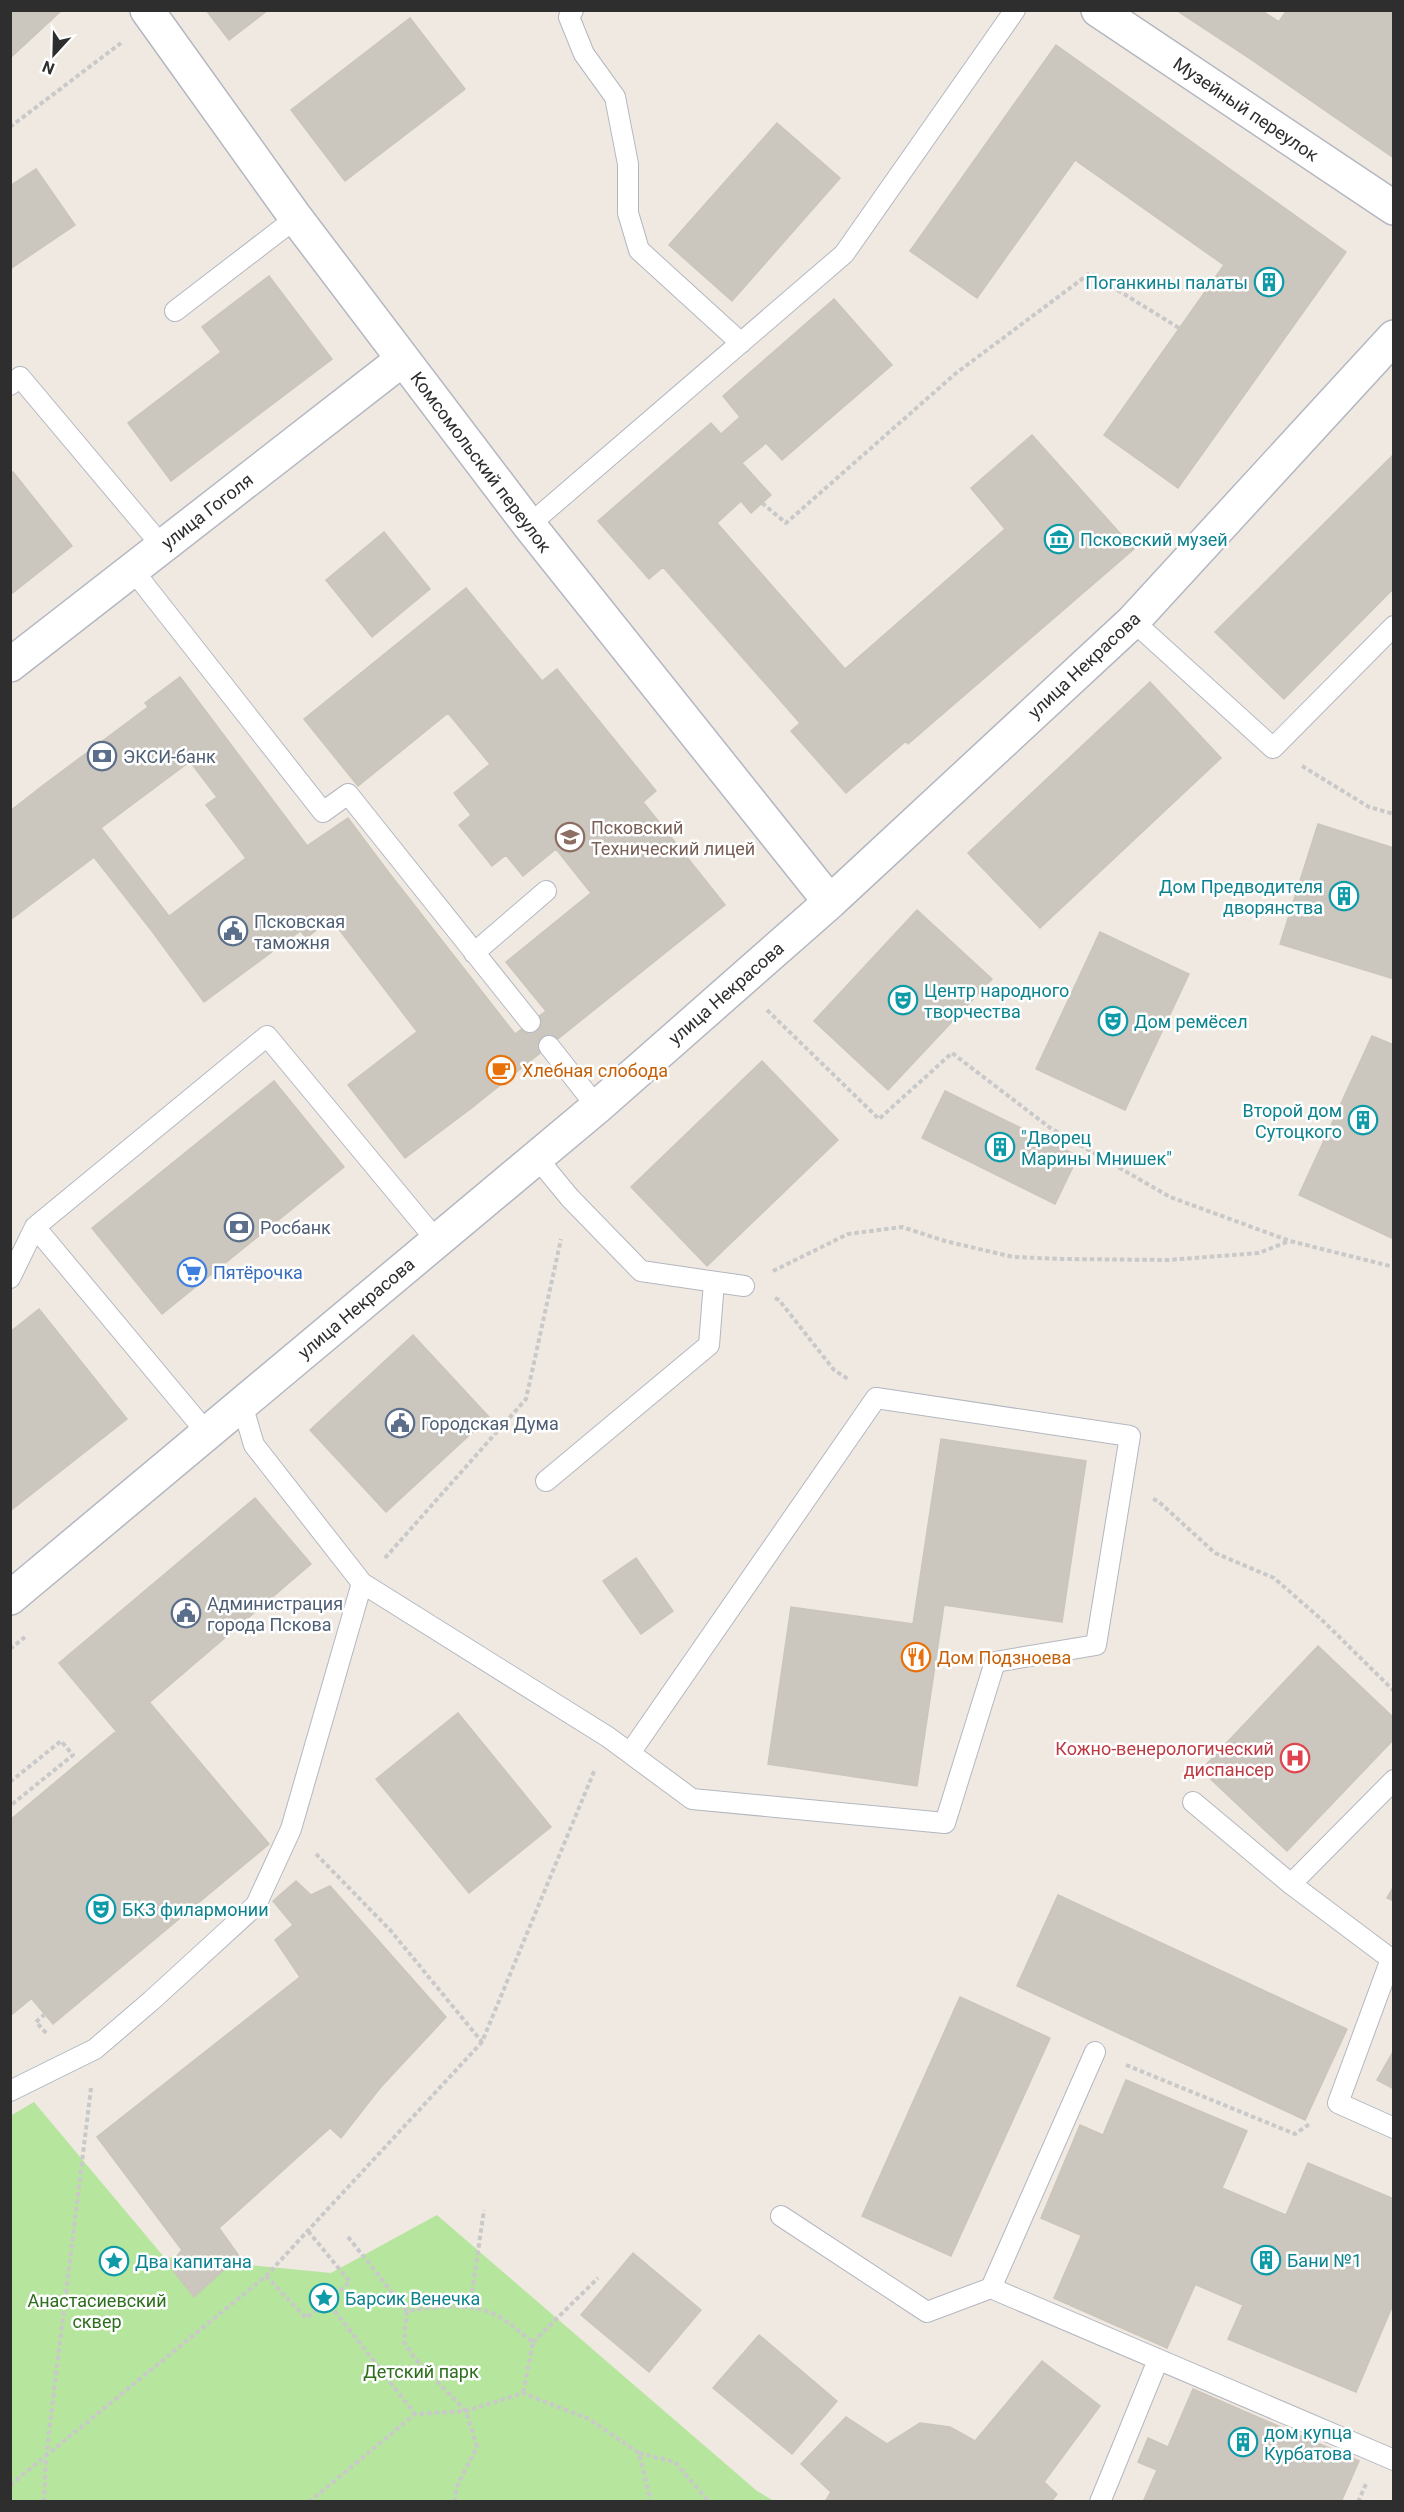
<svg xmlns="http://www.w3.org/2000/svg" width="1404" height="2512" font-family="Roboto,sans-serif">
	<rect width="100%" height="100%" fill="#efe9e1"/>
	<path fill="#b6e59e" d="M 34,2102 L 164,2257 L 331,2273 L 437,2215 L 757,2491 L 774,2501 L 11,2501 L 10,2116 Z"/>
	<path fill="#cbc7bf" stroke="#cbc5ba" stroke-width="1.5" d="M 10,10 L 62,10 L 10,58 Z
		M 206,10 L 268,10 L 229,40 Z
		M 1176,10 L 1261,10 L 1279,22 L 1252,60 Z
		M 1287,10 L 1394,10 L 1394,158 L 1252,60 Z
		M 410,18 L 465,89 L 345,181 L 291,110 Z
		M 1056,45 L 1346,252 L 1178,488 L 1104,435 L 1224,265 L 1075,160 L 977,298 L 910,251 Z
		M 777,123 L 840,178 L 732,301 L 669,245 Z
		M 36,169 L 75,225 L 10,269 L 10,186 Z
		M 269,276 L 332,359 L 171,481 L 128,423 L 221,352 L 202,327 Z
		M 834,299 L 892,365 L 782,460 L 766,443 L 742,463 L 771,495 L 751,513 L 741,501 L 717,523 L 845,669 L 1005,529 L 971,488 L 1032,435 L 1134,549 L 908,744 L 906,741 L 846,793 L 791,731 L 800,723 L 663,567 L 649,579 L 598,521 L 711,423 L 721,434 L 740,417 L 723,396 Z
		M 1394,454 L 1394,588 L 1284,699 L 1215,632 Z
		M 13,472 L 72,546 L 10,595 L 10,474 Z
		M 384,532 L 430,589 L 372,637 L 326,580 Z
		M 466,588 L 542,681 L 557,669 L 656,791 L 643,802 L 725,905 L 474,1106 L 331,919 L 390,874 L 515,1034 L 546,1011 L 506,962 L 591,893 L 556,849 L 523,876 L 506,855 L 492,866 L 459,825 L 471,815 L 454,793 L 490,764 L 448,713 L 358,786 L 304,719 Z
		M 180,677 L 351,904 L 306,938 L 206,805 L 217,797 L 145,703 Z
		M 1150,682 L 1221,758 L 1040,928 L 968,853 Z
		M 148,707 L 189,762 L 82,842 L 41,787 Z
		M 41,787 L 94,857 L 10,920 L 10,811 Z
		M 348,818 L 390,874 L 351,904 L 307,846 Z
		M 1318,824 L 1394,848 L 1394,979 L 1280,944 Z
		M 101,828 L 169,916 L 151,930 L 82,842 Z
		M 246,858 L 300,931 L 204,1002 L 151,930 Z
		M 917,910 L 992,979 L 888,1090 L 814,1021 Z
		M 1100,932 L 1189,974 L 1125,1110 L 1036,1069 Z
		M 418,1031 L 474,1106 L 405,1158 L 348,1085 Z
		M 1372,1036 L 1394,1045 L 1394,1239 L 1299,1195 Z
		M 762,1061 L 838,1140 L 707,1266 L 631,1187 Z
		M 274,1081 L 344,1167 L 162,1314 L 92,1228 Z
		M 945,1091 L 1078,1156 L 1055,1204 L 922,1138 Z
		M 39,1309 L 127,1419 L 10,1511 L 10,1413 L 14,1411 L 10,1407 L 10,1332 Z
		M 413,1335 L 489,1417 L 386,1512 L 310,1430 Z
		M 941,1439 L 1086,1461 L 1062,1622 L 944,1605 L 917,1786 L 768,1764 L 791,1607 L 913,1624 Z
		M 255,1498 L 311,1564 L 116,1731 L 59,1663 Z
		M 636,1558 L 673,1611 L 641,1634 L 603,1581 Z
		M 1318,1646 L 1394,1718 L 1394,1739 L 1287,1851 L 1201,1770 Z
		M 150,1703 L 269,1844 L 53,2024 L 10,1973 L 10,1820 Z
		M 458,1713 L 551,1827 L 469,1893 L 376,1779 Z
		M 296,1881 L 311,1895 L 330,1886 L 446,2017 L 380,2088 L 341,2138 L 330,2128 L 219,2228 L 239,2256 L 194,2297 L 169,2265 L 182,2250 L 97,2137 L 300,1977 L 275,1940 L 293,1925 L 273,1901 Z
		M 1394,1886 L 1394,1901 L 1387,1898 Z
		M 1058,1895 L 1347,2029 L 1305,2120 L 1017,1986 Z
		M 10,1973 L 32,1998 L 10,2016 Z
		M 960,1997 L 1050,2038 L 951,2256 L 862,2216 Z
		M 1394,2050 L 1394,2089 L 1377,2080 Z
		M 1126,2080 L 1247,2131 L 1222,2188 L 1286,2215 L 1308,2163 L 1394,2199 L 1394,2302 L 1356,2392 L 1228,2339 L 1243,2305 L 1041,2218 L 1080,2125 L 1103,2135 Z
		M 1081,2236 L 1195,2285 L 1167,2348 L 1054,2298 Z
		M 633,2253 L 701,2310 L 649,2372 L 581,2315 Z
		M 759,2335 L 837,2401 L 792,2454 L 713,2388 Z
		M 1042,2361 L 1100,2406 L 1044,2482 L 1057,2494 L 1051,2502 L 825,2502 L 831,2492 L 801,2464 L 846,2417 L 887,2444 L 920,2423 L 950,2427 L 975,2441 Z
		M 1193,2389 L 1359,2461 L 1341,2502 L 1143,2502 L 1157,2470 L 1138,2462 L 1148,2438 L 1168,2447 Z"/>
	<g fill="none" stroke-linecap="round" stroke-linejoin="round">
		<g stroke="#b4b7c1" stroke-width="22">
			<path id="lane" d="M 573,10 L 569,17 L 584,54 L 615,97 L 628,164 L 628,213 L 639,250 L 741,343
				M 175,311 L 296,218
				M 10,385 L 20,377 L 162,546
				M 529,525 L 844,254 L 1015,10
				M 132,569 L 323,812 L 348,794 L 530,1022
				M 1133,621 L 1273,748 L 1394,626
				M 474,953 L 546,891
				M 549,1046 L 597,1107
				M 537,1158 L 570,1198 L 641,1271 L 744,1286
				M 35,1227 L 207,1433
				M 10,1278 L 35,1227 L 267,1036 L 437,1241
				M 546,1481 L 709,1345 L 714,1282
				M 362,1583 L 608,1737 L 692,1799 L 945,1823 L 995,1662 L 1096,1645 L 1130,1436 L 876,1398 L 630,1753
				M 1193,1802 L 1291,1884 L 1394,1780
				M 1291,1884 L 1391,1959 L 1338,2103 L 1394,2128
				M 10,2091 L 95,2049 L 151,2001 L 256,1905 L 291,1829 L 362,1583 L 254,1445 L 242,1404
				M 781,2216 L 927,2312 L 991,2288 L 1394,2460
				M 991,2288 L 1095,2052
				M 1100,2502 L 1158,2360"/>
		</g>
		<g stroke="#b4b7c1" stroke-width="36">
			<path id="street" d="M 147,10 L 296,218 L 529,525 L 830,902
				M 1098,10 L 1394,208
				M 10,665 L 403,359
				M 10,1598 L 597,1107 L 830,902 L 1133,621 L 1394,337"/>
		</g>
		<path stroke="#c9c9c9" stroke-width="4" stroke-dasharray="4.5 3" stroke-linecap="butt" d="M 10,127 L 121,43
			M 762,503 L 786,523 L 955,374 L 1090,273 L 1179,328
			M 1302,766 L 1369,807 L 1394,814
			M 767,1010 L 879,1119 L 952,1053 L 1049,1127 L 1170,1197 L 1290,1241 L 1394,1267
			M 773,1271 L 848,1234 L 902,1227 L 945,1241 L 1013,1257 L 1063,1259 L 1168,1260 L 1259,1253 L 1289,1241
			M 775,1298 L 779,1300 L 834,1370 L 848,1379
			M 1153,1499 L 1158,1501 L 1215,1553 L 1274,1578 L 1321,1619 L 1394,1691
			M 385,1558 L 526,1399 L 561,1239
			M 10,1649 L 25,1637
			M 10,1782 L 61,1741 L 73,1755 L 10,1806
			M 316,1854 L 391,1931 L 482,2042
			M 45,2014 L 36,2022 L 48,2035
			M 1126,2065 L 1295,2134 L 1311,2123
			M 308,2231 L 350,2282 L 327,2301
			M 348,2237 L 407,2311
			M 266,2276 L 306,2318 L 327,2301 L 415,2414
			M 470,2307 L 484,2210
			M 533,2342 L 598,2278
			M 639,2453 L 675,2462 L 709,2502
			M 10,2485 L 266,2276 L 482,2042 L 595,1769
			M 44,2502 L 46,2457 L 91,2088
			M 309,2502 L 415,2414 L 466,2411 L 523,2393 L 589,2419 L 639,2453 L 651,2502
			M 455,2502 L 456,2488 L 477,2447 L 466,2411 L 415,2359 L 404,2342 L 407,2311 C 437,2306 476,2301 503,2319 C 514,2326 523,2335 533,2342 L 523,2393
			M 1358,2502 L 1366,2484"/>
		<use href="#lane" stroke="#fff" stroke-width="20"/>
		<use href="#street" stroke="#fff" stroke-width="33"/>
	</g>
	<defs>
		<g id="building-ring" transform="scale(1.5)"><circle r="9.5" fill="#fff" stroke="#0f9aa8" stroke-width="1.5"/><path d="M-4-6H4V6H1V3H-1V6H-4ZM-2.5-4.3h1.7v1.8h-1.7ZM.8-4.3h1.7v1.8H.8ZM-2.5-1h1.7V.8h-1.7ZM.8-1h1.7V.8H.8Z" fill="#0f9aa8"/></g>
		<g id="museum-ring" transform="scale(1.5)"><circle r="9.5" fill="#fff" stroke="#0f9aa8" stroke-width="1.5"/><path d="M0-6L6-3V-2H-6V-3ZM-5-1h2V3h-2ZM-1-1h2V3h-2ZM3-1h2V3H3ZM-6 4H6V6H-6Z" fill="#0f9aa8"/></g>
		<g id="bank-ring" transform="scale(1.5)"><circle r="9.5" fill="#fff" stroke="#5c6f8a" stroke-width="1.5"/><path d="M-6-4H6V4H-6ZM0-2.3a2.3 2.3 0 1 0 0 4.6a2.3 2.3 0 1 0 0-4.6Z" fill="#5c6f8a"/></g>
		<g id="school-ring" transform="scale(1.5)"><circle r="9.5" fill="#fff" stroke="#8d6e63" stroke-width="1.5"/><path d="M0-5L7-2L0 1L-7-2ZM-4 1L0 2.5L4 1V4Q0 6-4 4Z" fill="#8d6e63"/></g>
		<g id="civic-ring" transform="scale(1.5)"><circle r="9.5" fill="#fff" stroke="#5c6f8a" stroke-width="1.5"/><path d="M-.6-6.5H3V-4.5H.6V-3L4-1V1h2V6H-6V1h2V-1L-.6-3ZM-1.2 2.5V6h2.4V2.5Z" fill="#5c6f8a"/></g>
		<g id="theatre-ring" transform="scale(1.5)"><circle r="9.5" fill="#fff" stroke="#0f9aa8" stroke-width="1.5"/><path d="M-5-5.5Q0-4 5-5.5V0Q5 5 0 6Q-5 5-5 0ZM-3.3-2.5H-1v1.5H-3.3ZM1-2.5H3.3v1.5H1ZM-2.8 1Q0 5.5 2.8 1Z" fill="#0f9aa8"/></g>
		<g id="cafe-ring" transform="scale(1.5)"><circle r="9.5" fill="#fff" stroke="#e8710a" stroke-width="1.5"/><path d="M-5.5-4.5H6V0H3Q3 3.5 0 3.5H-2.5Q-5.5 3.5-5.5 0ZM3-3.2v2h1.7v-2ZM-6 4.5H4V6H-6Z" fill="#e8710a"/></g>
		<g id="supermarket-ring" transform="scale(1.5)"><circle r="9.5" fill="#fff" stroke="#3f7fe0" stroke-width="1.5"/><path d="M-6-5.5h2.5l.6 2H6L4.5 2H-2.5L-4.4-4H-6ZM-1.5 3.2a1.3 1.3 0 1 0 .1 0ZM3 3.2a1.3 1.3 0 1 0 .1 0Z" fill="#3f7fe0"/></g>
		<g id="restaurant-ring" transform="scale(1.5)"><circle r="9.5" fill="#fff" stroke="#e8710a" stroke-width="1.5"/><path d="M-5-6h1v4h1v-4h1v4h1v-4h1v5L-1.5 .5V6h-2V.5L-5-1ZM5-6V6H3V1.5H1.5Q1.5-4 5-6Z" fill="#e8710a"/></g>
		<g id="hospital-ring" transform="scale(1.5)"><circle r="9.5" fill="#fff" stroke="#e0444e" stroke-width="1.5"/><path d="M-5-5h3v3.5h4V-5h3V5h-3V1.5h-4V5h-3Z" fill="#e0444e"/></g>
		<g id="sight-ring" transform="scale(1.5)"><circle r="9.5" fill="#fff" stroke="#0f9aa8" stroke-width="1.5"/><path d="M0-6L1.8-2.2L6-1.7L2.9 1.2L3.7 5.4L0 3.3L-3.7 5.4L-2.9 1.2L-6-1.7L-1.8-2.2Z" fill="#0f9aa8"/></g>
	</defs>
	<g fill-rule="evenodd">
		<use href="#building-ring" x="1269" y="282"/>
		<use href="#museum-ring" x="1059" y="539"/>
		<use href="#bank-ring" x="102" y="756"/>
		<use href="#school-ring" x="570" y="837"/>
		<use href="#building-ring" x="1344" y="896"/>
		<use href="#civic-ring" x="233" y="931"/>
		<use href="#theatre-ring" x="903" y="1000"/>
		<use href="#theatre-ring" x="1113" y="1021"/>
		<use href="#cafe-ring" x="501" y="1070"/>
		<use href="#building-ring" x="1363" y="1120"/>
		<use href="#building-ring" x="1000" y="1147"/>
		<use href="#bank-ring" x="239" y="1227"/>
		<use href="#supermarket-ring" x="192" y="1272"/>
		<use href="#civic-ring" x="400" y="1423"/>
		<use href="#civic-ring" x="186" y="1613"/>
		<use href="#restaurant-ring" x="916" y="1657"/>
		<use href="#hospital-ring" x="1295" y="1758"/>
		<use href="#theatre-ring" x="101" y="1909"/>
		<use href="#building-ring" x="1266" y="2260"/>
		<use href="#sight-ring" x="114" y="2261"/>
		<use href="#sight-ring" x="324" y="2298"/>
		<use href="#building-ring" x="1243" y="2442"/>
	</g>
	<g text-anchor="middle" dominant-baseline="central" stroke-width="5" stroke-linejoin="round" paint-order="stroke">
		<g font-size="18" fill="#2e2e2e" stroke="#fff">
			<text transform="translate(1246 109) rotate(34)">Музейный переулок</text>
			<text transform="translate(481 462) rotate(53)">Комсомольский переулок</text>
			<text transform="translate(207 511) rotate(-38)">улица Гоголя</text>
			<text transform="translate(1084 665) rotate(-43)">улица Некрасова</text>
			<text transform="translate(726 993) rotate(-41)">улица Некрасова</text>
			<text transform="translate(356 1308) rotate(-40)">улица Некрасова</text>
		</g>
		<g font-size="18" fill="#0d838f" stroke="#fff" text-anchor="start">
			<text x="1248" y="282" text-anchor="end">Поганкины палаты</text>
			<text x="1080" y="539">Псковский музей</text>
			<text x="1323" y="886" text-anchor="end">Дом Предводителя<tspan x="1323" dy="21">дворянства</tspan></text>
			<text x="924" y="990">Центр народного<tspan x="924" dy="21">творчества</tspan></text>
			<text x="1134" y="1021">Дом ремёсел</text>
			<text x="1342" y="1110" text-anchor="end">Второй дом<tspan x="1342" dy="21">Сутоцкого</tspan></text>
			<text x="1021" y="1137">"Дворец<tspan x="1021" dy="21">Марины Мнишек"</tspan></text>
			<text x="122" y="1909">БКЗ филармонии</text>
			<text x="1287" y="2260">Бани №1</text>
			<text x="135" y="2261">Два капитана</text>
			<text x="345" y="2298">Барсик Венечка</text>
			<text x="1264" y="2432">дом купца<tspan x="1264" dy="21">Курбатова</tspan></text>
		</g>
		<g font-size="18" fill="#4e5e75" stroke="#fff" text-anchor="start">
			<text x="123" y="756">ЭКСИ-банк</text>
			<text x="254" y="921">Псковская<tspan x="254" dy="21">таможня</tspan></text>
			<text x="260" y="1227">Росбанк</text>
			<text x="421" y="1423">Городская Дума</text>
			<text x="207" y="1603">Администрация<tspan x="207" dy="21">города Пскова</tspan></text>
		</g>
		<g font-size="18" fill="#785e54" stroke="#fff" text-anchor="start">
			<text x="591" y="827">Псковский<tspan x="591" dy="21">Технический лицей</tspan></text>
		</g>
		<g font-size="18" fill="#c56008" stroke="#fff" text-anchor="start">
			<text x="522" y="1070">Хлебная слобода</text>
			<text x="937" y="1657">Дом Подзноева</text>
		</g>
		<g font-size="18" fill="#366cbe" stroke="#fff" text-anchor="start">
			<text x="213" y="1272">Пятёрочка</text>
		</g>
		<g font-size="18" fill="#be3a42" stroke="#fff" text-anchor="end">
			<text x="1274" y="1748">Кожно-венерологический<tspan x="1274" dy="21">диспансер</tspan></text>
		</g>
		<g font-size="18" fill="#2c6e1b" stroke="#fff">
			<text x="97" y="2300">Анастасиевский<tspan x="97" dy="21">сквер</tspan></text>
			<text x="421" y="2371">Детский парк</text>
		</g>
	</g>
	<rect width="1404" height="2512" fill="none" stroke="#2e2e2e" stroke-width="24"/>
	<g transform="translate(54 54) rotate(202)" stroke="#ffffff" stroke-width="4.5" paint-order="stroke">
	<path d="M0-4.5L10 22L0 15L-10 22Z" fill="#2e2e2e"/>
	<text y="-9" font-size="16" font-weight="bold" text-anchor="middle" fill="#2e2e2e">N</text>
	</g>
</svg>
